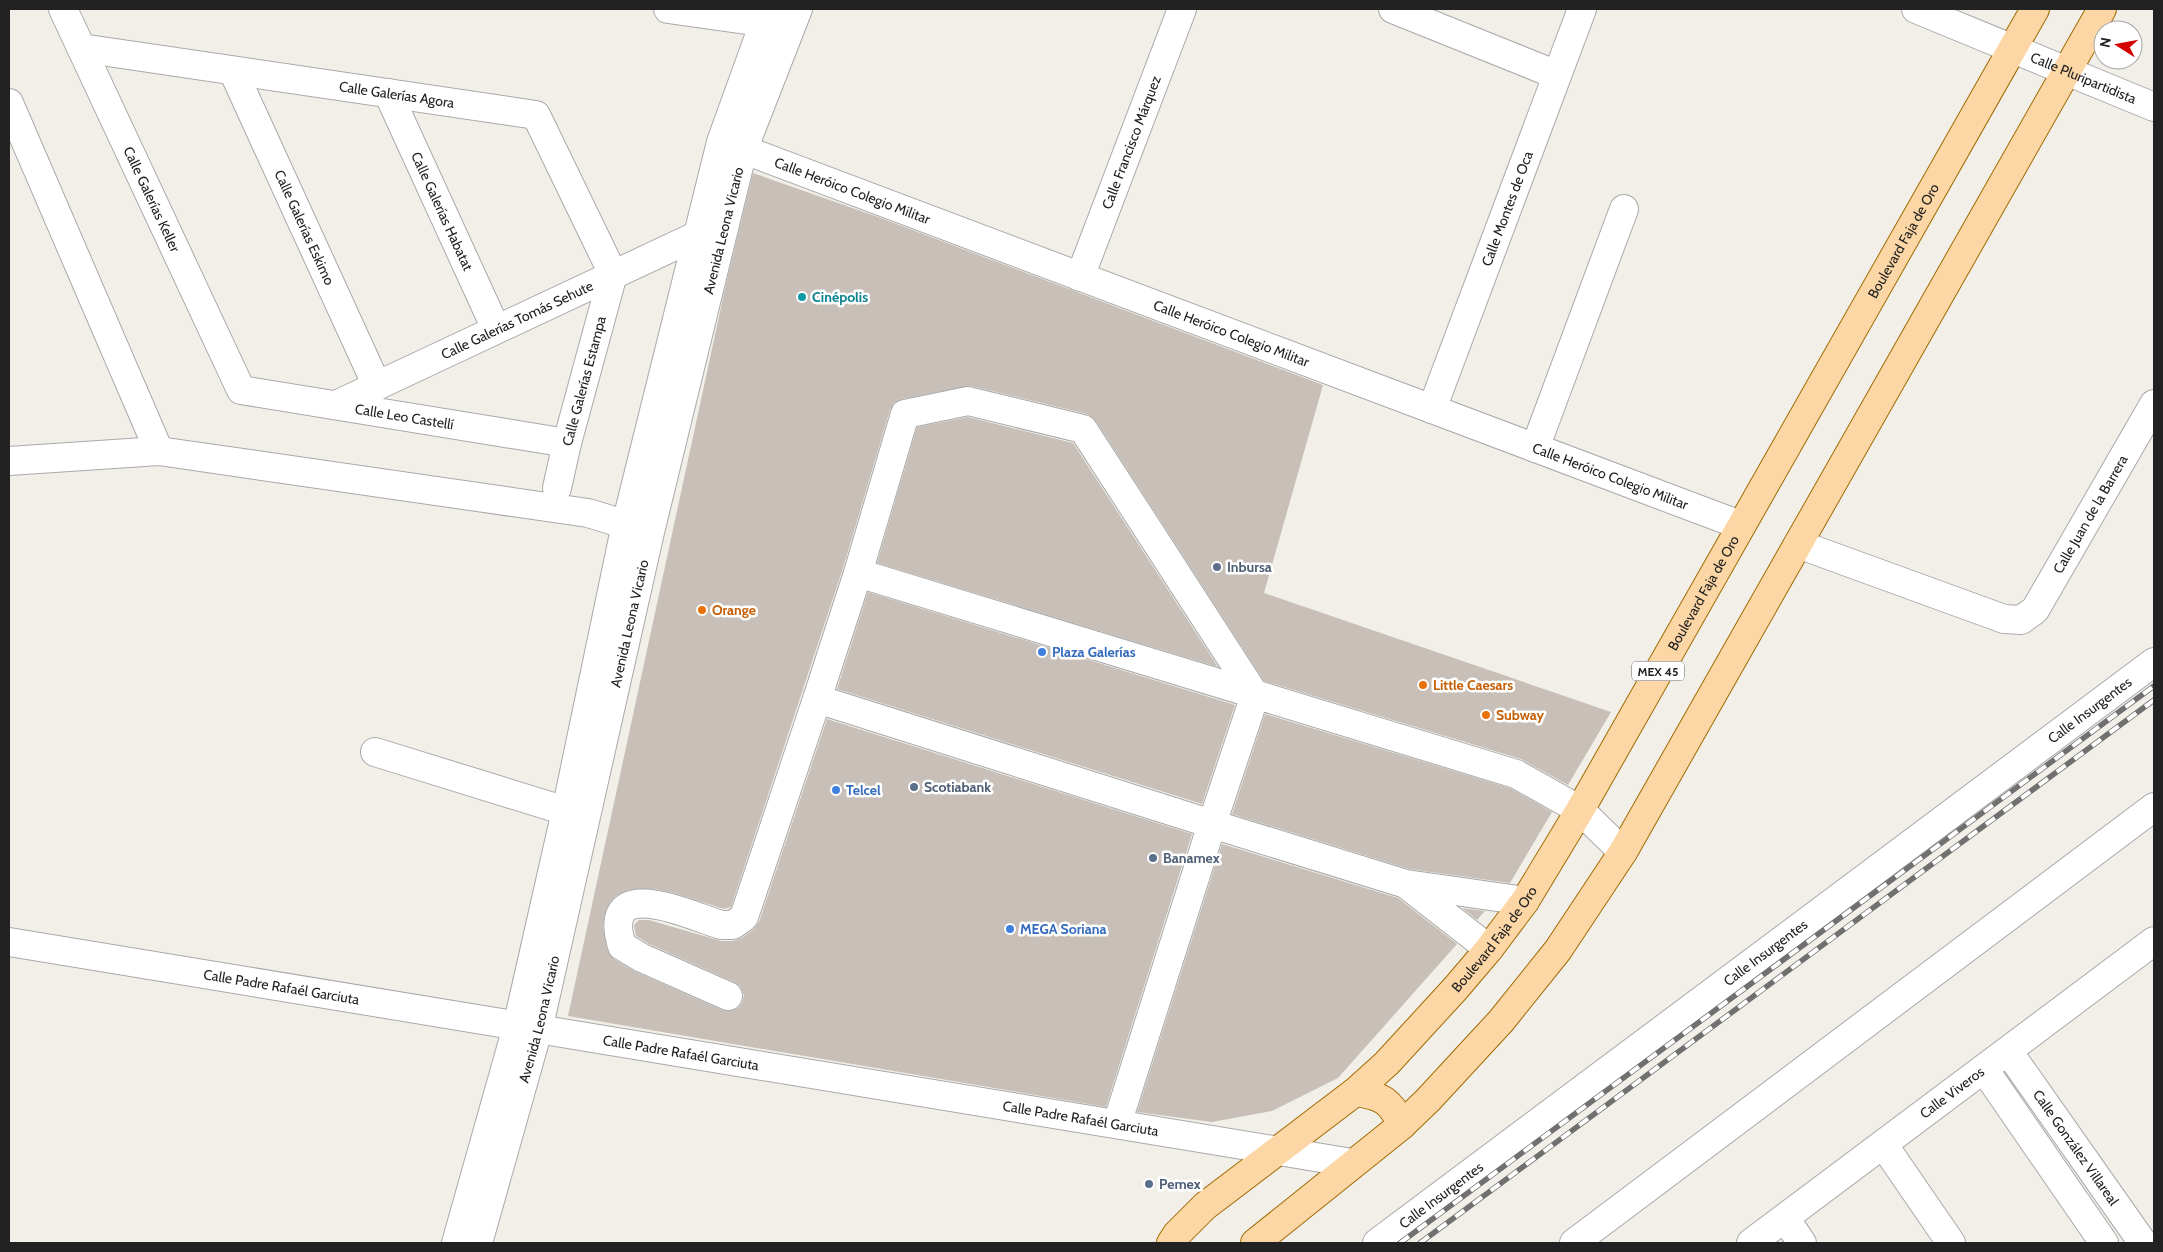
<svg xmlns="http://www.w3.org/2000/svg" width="2163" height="1252" font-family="Cabin,sans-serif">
	<rect width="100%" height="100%" fill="#f2efe9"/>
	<path fill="#c7bfb8" d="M 753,173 L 878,217 L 1323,385 L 1264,593 L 1611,712 L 1568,785 L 1521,759 L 1264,681 L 1096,421 L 1087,414 L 971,386 L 902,399 L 894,403 L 890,410 L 843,568 L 731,907 L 724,909 L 674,893 L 654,889 L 628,890 L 616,896 L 609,904 L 604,918 L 603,926 L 607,949 L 614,959 L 636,972 L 722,1010 L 730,1011 L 738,1008 L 742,1003 L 744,995 L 740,986 L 734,982 L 649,944 L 636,936 L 634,925 L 639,920 L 649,920 L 721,941 L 733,941 L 742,938 L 754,929 L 759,922 L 827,719 L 1192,834 L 1106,1107 L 568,1016 L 726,284 Z
		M 968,417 L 1073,443 L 1218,667 L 877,563 L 917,427 Z
		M 868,592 L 1235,705 L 1202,804 L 837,689 Z
		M 1265,714 L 1510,788 L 1552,812 L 1510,883 L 1409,869 L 1232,814 Z
		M 1222,844 L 1398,898 L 1457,944 L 1338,1078 L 1272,1111 L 1212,1122 L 1137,1112 Z
		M 1462,908 L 1485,911 L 1477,920 Z"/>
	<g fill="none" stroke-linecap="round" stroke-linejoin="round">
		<g stroke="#a9a9a9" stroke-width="30">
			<g id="minor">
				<path id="s1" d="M 63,9 L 241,390 L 567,443"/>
				<path d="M 668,9 L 782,25"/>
				<path d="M 1393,9 L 1557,75"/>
				<path id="s2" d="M 1916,9 L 2154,107"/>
				<path id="s3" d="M 81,48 L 536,115 L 613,274 L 567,443 L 557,488"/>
				<path id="s4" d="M 233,71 L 377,386"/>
				<path id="s5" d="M 388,93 L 496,329"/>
				<path d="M 9,103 L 159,451"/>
				<path id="s6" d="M 726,143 L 1740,525"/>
				<path id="s7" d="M 1080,277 L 1182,9"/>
				<path id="s8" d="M 336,405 L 698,235"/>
				<path id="s9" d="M 1432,409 L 1582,9"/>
				<path d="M 1535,448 L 1624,209"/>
				<path d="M 9,461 L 159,451 L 588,513 L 644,530"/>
				<path id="s10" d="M 1798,544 L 2004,619 L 2021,620 L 2035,610 L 2154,404"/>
				<path d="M 858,573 L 817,699 L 1212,824 L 1255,695 L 1083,429 L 968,401 L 905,414 L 858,573 L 1516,774 L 1580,810 L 1623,852"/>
				<path d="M 375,752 L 582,816"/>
				<path d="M 1407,885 L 1489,949"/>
				<path id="s11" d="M 9,942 L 1352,1163"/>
				<path d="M 728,996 L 642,958 L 622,946 C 599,872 689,915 721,925 L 733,925 L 744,917 L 817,699"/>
				<path id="s12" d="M 2008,1051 L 2143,1243"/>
				<path d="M 1984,1069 L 2104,1243"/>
				<path d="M 1117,1124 L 1212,824 L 1406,884 L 1525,901"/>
				<path d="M 1883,1144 L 1951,1243"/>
				<path d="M 1785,1218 L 1802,1243"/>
				<path d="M 456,1243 L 517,1027 L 566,811 L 626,524 L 698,235 L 721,142 L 769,9"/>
				<path id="s13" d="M 478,1243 L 538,1030 L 650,532 L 743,150 L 798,9"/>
				<path id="s14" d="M 1377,1243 L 2154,662"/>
				<path d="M 1574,1243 L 2154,807"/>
				<path id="s15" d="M 1751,1243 L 2154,941"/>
			</g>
		</g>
		<g stroke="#a06b00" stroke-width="30">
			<g id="major">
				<path d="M 1355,1092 C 1382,1096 1390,1100 1402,1125"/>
				<path id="s16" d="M 1171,1243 L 1177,1234 L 1205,1206 L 1355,1092 L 1387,1063 L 1455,989 L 1489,949 L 1525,901 L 1580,810 L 2035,9"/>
				<path d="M 1255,1243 L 1402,1125 L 1428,1100 L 1501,1021 L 1558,950 L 1623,852 L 2102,9"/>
			</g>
		</g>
		<use href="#minor" stroke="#fff" stroke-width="28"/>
		<use href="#major" stroke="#fcd6a4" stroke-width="28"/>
		<g stroke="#707070" stroke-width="5.5">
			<path id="rail" d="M 1400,1243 L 2154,686
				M 1420,1243 L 2154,700"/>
		</g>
		<use href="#rail" stroke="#fff" stroke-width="4" stroke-dasharray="11" stroke-linecap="butt"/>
	</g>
	<circle fill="#0f9aa8" stroke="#fff" stroke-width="2" cx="802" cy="297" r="5"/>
	<g fill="#5c6f8a" stroke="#fff" stroke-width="2">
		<circle cx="1217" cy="567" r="5"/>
		<circle cx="914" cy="787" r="5"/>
		<circle cx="1153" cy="858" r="5"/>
		<circle cx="1149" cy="1184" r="5"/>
	</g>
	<g fill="#e8710a" stroke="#fff" stroke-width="2">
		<circle cx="702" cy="610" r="5"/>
		<circle cx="1423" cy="685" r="5"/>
		<circle cx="1486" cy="715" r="5"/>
	</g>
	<g fill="#3f7fe0" stroke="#fff" stroke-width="2">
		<circle cx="1042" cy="652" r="5"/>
		<circle cx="836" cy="790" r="5"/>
		<circle cx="1010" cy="929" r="5"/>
	</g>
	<g text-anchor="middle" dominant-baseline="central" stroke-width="5" stroke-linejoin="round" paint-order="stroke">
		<rect fill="#fff" stroke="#646464" stroke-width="1" x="1632" y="661.5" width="52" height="19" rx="4"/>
		<g font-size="12" font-weight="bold" fill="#222">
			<text x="1658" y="671">MEX 45</text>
		</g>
		<g font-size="14" fill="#222" stroke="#fff">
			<text stroke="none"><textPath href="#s2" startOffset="181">Calle Pluripartidista</textPath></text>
			<text stroke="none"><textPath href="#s3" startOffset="319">Calle Galerías Agora</textPath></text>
			<text stroke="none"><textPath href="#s7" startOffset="144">Calle Francisco Márquez</textPath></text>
			<text stroke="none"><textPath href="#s6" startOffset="135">Calle Heróico Colegio Militar</textPath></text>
			<text stroke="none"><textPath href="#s1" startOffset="210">Calle Galerías Keller</textPath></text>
			<text stroke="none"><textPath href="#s9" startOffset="214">Calle Montes de Oca</textPath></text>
			<text stroke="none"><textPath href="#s5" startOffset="130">Calle Galerías Habatat</textPath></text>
			<text stroke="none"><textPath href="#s4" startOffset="172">Calle Galerías Eskimo</textPath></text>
			<text stroke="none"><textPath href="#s13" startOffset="1042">Avenida Leona Vicario</textPath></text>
			<text stroke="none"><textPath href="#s16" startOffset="1256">Boulevard Faja de Oro</textPath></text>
			<text stroke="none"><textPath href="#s8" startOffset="200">Calle Galerías Tomás Sehute</textPath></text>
			<text stroke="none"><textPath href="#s6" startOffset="540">Calle Heróico Colegio Militar</textPath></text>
			<text transform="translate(584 381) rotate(-75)">Calle Galerías Estampa</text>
			<text stroke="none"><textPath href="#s1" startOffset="586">Calle Leo Castellí</textPath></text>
			<text stroke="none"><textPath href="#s6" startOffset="945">Calle Heróico Colegio Militar</textPath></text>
			<text stroke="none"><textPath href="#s10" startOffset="364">Calle Juan de la Barrera</textPath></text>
			<text stroke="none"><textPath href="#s16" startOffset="851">Boulevard Faja de Oro</textPath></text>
			<text stroke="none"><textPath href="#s13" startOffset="638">Avenida Leona Vicario</textPath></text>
			<text stroke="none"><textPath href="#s14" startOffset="890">Calle Insurgentes</textPath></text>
			<text stroke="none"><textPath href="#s16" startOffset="446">Boulevard Faja de Oro</textPath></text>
			<text stroke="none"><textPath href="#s14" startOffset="485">Calle Insurgentes</textPath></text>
			<text stroke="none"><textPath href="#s11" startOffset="276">Calle Padre Rafaél Garciuta</textPath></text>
			<text stroke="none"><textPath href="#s13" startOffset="232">Avenida Leona Vicario</textPath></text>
			<text stroke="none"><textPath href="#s11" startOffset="681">Calle Padre Rafaél Garciuta</textPath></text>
			<text stroke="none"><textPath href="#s15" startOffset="251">Calle Viveros</textPath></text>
			<text stroke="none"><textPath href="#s11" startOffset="1086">Calle Padre Rafaél Garciuta</textPath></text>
			<text stroke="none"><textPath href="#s12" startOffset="118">Calle González Villareal</textPath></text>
			<text stroke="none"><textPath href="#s14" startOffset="80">Calle Insurgentes</textPath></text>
		</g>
		<g font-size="14" font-weight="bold" fill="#0d838f" stroke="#fff" text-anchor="start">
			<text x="812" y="297">Cinépolis</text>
		</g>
		<g font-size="14" font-weight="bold" fill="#4e5e75" stroke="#fff" text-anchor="start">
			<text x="1227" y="567">Inbursa</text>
			<text x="924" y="787">Scotiabank</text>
			<text x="1163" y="858">Banamex</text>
			<text x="1159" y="1184">Pemex</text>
		</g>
		<g font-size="14" font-weight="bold" fill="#c56008" stroke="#fff" text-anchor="start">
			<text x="712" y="610">Orange</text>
			<text x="1433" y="685">Little Caesars</text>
			<text x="1496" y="715">Subway</text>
		</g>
		<g font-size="14" font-weight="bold" fill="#366cbe" stroke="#fff" text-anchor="start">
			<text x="1052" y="652">Plaza Galerías</text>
			<text x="846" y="790">Telcel</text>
			<text x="1020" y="929">MEGA Soriana</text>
		</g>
	</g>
	<rect width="2163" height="1252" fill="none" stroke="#222222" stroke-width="20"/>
	<g transform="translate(2118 45) rotate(281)"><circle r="24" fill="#ffffff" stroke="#a7a7a7"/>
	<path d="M0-4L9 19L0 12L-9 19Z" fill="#d40000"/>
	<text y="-8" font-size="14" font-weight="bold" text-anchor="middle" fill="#222222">N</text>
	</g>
</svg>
